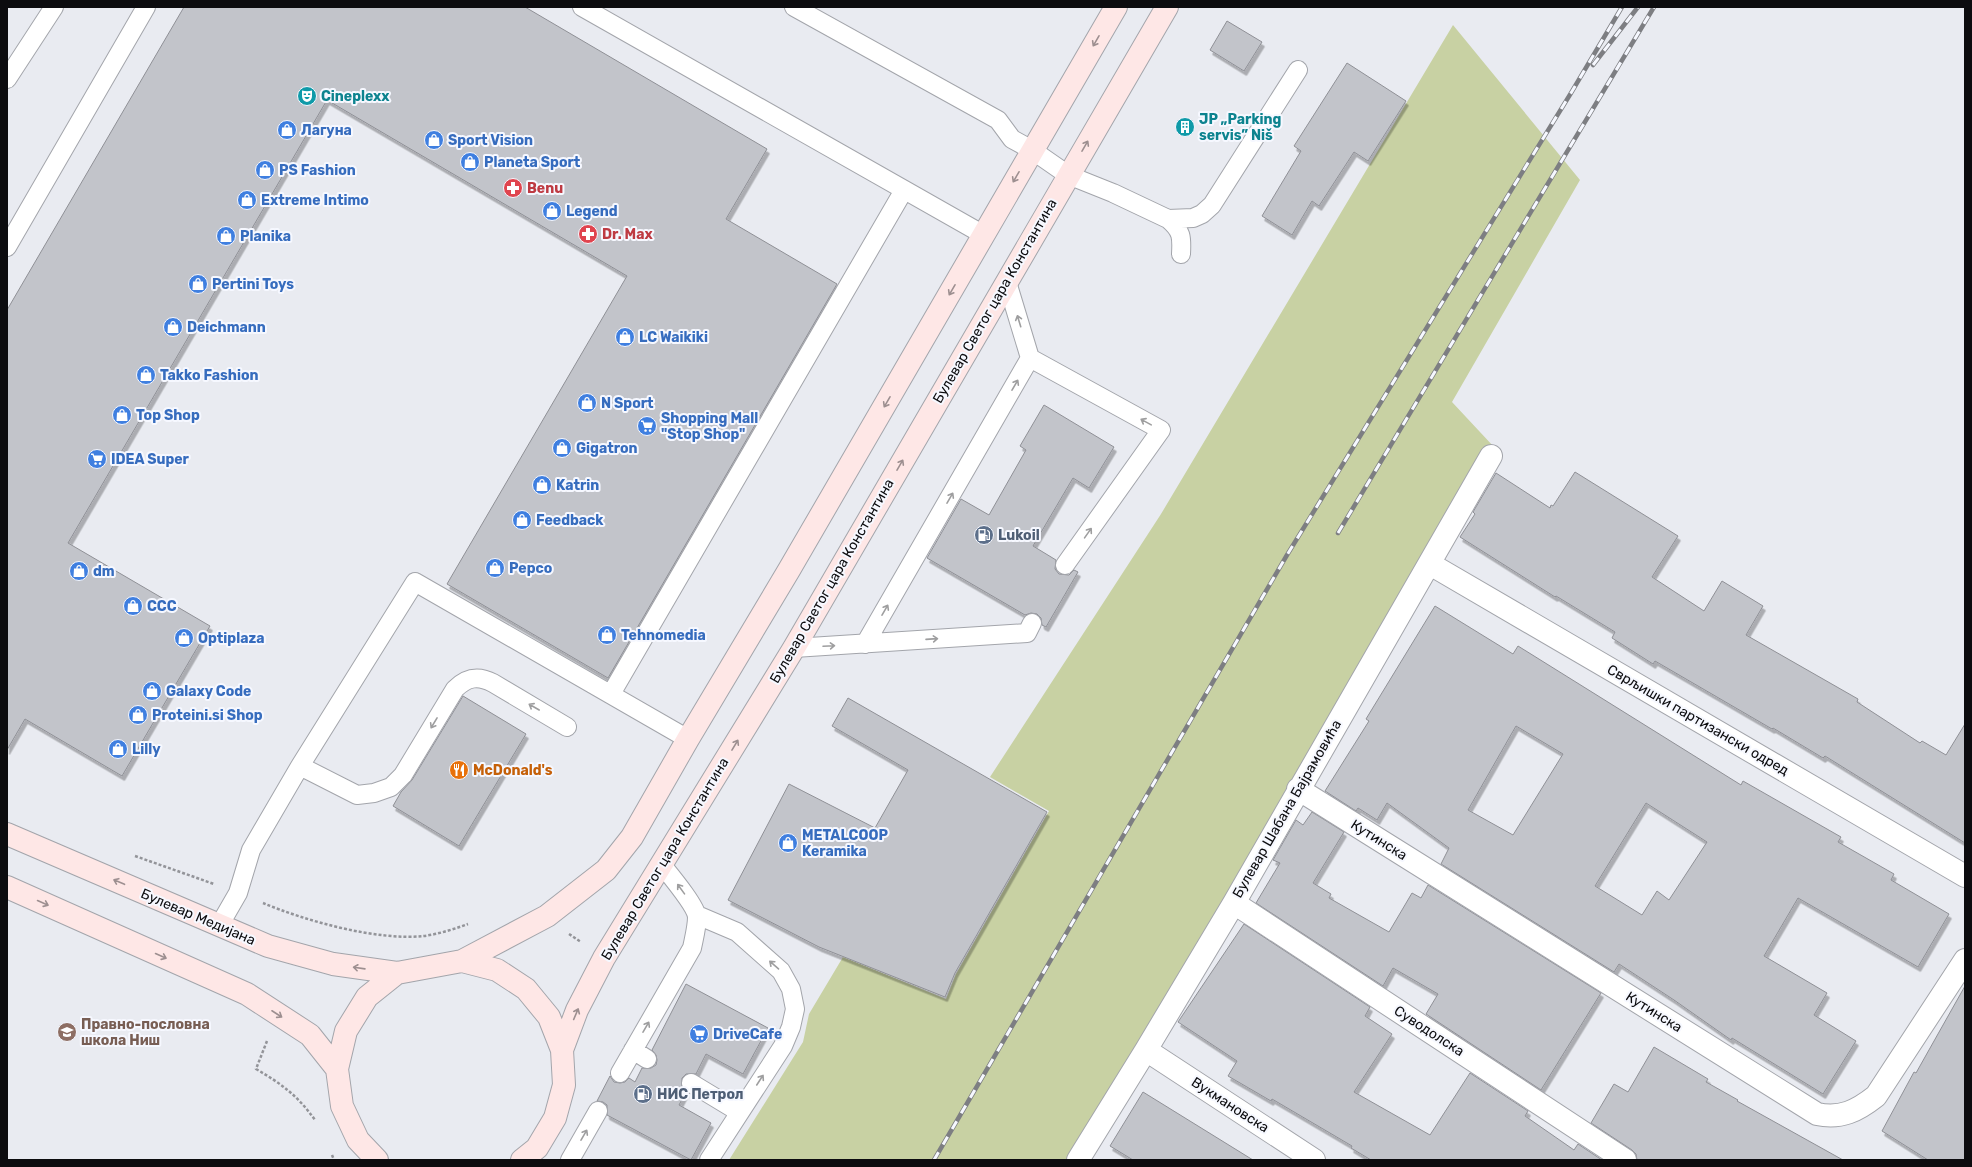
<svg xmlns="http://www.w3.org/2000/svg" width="1972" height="1167" font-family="Rubik,sans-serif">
	<defs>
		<filter id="shadow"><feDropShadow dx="2.5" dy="4.5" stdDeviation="0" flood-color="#0004"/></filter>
	</defs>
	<rect width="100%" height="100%" fill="#e9ebf1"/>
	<path fill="#c8d1a3" d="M 1453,25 L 1580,180 L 1452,402 L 1494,447 L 1074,1160 L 729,1160 L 803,1042 L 809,1014 L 843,957 L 946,999 L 956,974 L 1049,811 L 990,777 L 1161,514 Z"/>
	<path fill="#c2c4ca" stroke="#8f9096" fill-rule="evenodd" filter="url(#shadow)" d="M 184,7 L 525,7 L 767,149 L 726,219 L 837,284 L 608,678 L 447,584 L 627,276 L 327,100 L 68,543 L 210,626 L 122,776 L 25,719 L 7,750 L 7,310 Z
		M 1227,21 L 1262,42 L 1244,71 L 1210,50 Z
		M 1347,63 L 1406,101 L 1368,161 L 1354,152 L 1319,206 L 1312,201 L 1292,235 L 1262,216 L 1301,151 L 1294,146 Z
		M 1044,405 L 1114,447 L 1089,488 L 1073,478 L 1033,546 L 1056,560 L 1055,569 L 1059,574 L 1069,575 L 1074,570 L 1078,572 L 1046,627 L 1042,625 L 1041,618 L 1037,614 L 1031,613 L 1025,615 L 927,558 L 961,499 L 989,515 L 1026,450 L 1020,446 Z
		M 1575,472 L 1678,536 L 1652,577 L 1704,611 L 1722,581 L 1763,606 L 1746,635 L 1858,699 L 1857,702 L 1920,743 L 1922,741 L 1946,755 L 1965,724 L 1965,843 L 1825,756 L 1823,758 L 1773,728 L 1772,729 L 1655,661 L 1653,664 L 1612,638 L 1615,632 L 1556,596 L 1555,597 L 1460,537 L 1475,514 L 1473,512 L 1496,473 L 1550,508 L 1551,505 L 1553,506 Z
		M 1435,606 L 1513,654 L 1518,646 L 1741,785 L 1743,781 L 1841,837 L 1838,842 L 1894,874 L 1891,880 L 1949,914 L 1918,967 L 1798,898 L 1764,956 L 1827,993 L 1814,1015 L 1856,1041 L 1823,1094 L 1732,1038 L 1731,1040 L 1674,1000 L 1619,964 L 1614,972 L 1441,864 L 1449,848 L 1387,803 L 1377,820 L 1358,808 L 1356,811 L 1325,791 L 1369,721 L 1366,719 ZM 1516,726 L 1563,754 L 1513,835 L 1468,810 ZM 1646,803 L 1707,842 L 1669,900 L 1657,891 L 1642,915 L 1595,886 Z
		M 463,696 L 526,734 L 459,846 L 393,806 L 401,792 L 412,780 Z
		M 848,698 L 1047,812 L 955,973 L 945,997 L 819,947 L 728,900 L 789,784 L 875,828 L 908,770 L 832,726 Z
		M 1312,812 L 1344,832 L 1313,883 L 1331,894 L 1329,898 L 1389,932 L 1412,893 L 1421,898 L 1428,885 L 1601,993 L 1541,1090 L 1426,1014 L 1438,994 L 1393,968 L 1383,986 L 1256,903 L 1280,863 L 1273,860 L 1296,820 L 1303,825 Z
		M 1244,924 L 1370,1007 L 1365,1016 L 1392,1034 L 1354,1092 L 1430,1135 L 1470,1073 L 1528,1111 L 1525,1116 L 1574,1150 L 1578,1144 L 1602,1160 L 1371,1160 L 1351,1148 L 1352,1146 L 1272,1099 L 1271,1101 L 1228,1076 L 1237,1061 L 1178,1022 Z
		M 686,984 L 768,1028 L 743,1074 L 706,1054 L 696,1074 L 686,1074 L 682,1078 L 682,1088 L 686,1092 L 679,1105 L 711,1123 L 691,1160 L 607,1115 L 607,1105 L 603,1102 L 597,1101 L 610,1076 L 614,1082 L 620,1083 L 625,1082 L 629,1078 L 635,1082 L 642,1068 L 651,1068 L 656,1065 L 657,1060 L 656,1055 L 652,1050 Z
		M 1965,986 L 1965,1160 L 1928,1160 L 1882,1131 L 1914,1072 L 1916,1073 Z
		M 1654,1047 L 1708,1079 L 1706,1082 L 1738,1100 L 1737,1101 L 1843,1160 L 1637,1160 L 1636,1154 L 1632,1150 L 1591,1123 L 1614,1084 L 1628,1092 Z
		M 1143,1092 L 1253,1160 L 1133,1160 L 1110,1146 Z"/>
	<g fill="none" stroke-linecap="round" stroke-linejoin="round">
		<g stroke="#a3a5ab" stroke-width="20">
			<path id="service" d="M 582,7 L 984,235
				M 794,7 L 998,120 L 1012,139 L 1032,150 L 1068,175 L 1113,193 L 1168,219 L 1193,218 L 1202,214 L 1212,205 L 1298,70
				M 7,79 L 54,7
				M 1168,219 C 1182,231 1182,237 1181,254
				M 7,247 L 146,7
				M 1007,282 L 1030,358 L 1161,430 L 1065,565
				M 865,644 L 1030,358
				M 794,648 L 1027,633 L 1032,623
				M 611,694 L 904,190
				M 300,766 L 357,795 L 374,793 L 391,787 L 403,775 L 455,689 C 467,677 478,675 493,683 L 567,727
				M 697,915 L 737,932 L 781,971 L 791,989 L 795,1009 L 791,1027 L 783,1046 L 709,1160
				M 219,926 L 238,893 L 251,850 L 300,766 L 415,582 L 688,739
				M 633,1050 L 647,1059
				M 620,1073 L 692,948 C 694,938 697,927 697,917 C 696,906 670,875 662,865
				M 691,1083 L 739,1112
				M 570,1160 L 598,1111"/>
		</g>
		<g stroke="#a3a5ab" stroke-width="24">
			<path id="minor" d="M 1430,564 L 1965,876
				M 1298,789 L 1817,1114 C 1841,1119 1857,1111 1876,1096 L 1965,960
				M 1234,903 L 1625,1160
				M 1146,1050 L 1314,1160
				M 1078,1160 L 1146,1050 L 1234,903 L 1491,456"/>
		</g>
		<g stroke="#a3a5ab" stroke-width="24">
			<path id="secondary" d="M 7,834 L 268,946 L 333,964 L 397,973
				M 7,887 L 247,994 L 310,1035 L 337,1069
				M 462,961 L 547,916 L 606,870 L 632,837 L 688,739 L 789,570 L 1116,7
				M 377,1160 L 358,1140 L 342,1106 L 337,1069 L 346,1031 L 367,997 L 397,973 L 462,961 L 497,970 L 526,989 L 549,1017 L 562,1050
				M 522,1160 L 537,1148 L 555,1118 L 564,1085 L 562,1050 L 577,1010 L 604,958 L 794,648 L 1167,7"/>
		</g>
		<path stroke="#939499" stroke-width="2.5" stroke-dasharray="3 2" stroke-linecap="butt" d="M 135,856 L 214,884
			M 263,903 C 306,921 377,941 424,936 C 439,934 454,929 468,924
			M 569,934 L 581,942
			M 267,1041 L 256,1069 C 282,1084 298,1096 315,1120
			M 332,1155 L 334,1160"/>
		<use href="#service" stroke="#fff" stroke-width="18"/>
		<use href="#minor" stroke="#fff" stroke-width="22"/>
		<use href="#secondary" stroke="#fee7e6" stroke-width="22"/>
		<g stroke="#7d7e82" stroke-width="4.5">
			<path id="rail" d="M 1593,65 L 1638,7
				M 1338,533 L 1654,7
				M 934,1160 L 1287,555 L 1571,93 L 1622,7"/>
		</g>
		<use href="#rail" stroke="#f6f8ff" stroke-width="3" stroke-dasharray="9" stroke-linecap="butt"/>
	</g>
	<defs><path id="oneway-shaft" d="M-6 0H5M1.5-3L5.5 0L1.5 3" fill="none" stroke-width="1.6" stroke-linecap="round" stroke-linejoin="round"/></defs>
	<g stroke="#9d8f90">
		<use href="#oneway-shaft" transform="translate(1096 41) rotate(120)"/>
		<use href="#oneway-shaft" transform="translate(1085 146) rotate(-60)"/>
		<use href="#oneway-shaft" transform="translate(1016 177) rotate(120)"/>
		<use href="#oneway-shaft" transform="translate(952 290) rotate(120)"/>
		<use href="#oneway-shaft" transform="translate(887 402) rotate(120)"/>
		<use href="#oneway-shaft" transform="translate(900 465) rotate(-60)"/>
		<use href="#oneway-shaft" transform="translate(735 745) rotate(-59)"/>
		<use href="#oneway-shaft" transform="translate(119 882) rotate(-157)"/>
		<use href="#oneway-shaft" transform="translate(43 903) rotate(24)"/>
		<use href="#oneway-shaft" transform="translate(161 956) rotate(24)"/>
		<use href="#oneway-shaft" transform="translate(359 968) rotate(-172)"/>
		<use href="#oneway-shaft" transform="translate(277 1014) rotate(33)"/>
		<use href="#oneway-shaft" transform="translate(576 1014) rotate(-67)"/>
	</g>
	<g stroke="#9e9e9f">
		<use href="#oneway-shaft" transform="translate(1019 321) rotate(-107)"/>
		<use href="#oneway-shaft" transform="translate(1015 385) rotate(-60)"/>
		<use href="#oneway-shaft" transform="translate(1146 422) rotate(-151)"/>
		<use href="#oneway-shaft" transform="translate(950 498) rotate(-60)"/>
		<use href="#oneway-shaft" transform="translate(1088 533) rotate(-55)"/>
		<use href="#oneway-shaft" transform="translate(885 610) rotate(-60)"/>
		<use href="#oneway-shaft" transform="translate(932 639) rotate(-4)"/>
		<use href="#oneway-shaft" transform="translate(829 646) rotate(-3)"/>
		<use href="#oneway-shaft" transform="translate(534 707) rotate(-150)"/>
		<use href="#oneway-shaft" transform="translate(434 723) rotate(121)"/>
		<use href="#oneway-shaft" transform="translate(681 889) rotate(-126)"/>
		<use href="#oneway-shaft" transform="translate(774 965) rotate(-139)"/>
		<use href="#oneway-shaft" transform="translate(646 1027) rotate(-60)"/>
		<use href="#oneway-shaft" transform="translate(760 1080) rotate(-57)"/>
		<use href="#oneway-shaft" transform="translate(584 1135) rotate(-60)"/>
	</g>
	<defs>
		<g id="theatre-disc" transform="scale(1)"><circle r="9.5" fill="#0f9aa8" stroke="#f6f8ff"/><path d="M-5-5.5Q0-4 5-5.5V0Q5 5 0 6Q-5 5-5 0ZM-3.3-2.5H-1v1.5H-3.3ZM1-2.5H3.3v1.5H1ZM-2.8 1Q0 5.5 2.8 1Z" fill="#fff"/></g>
		<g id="building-disc" transform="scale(1)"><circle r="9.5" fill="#0f9aa8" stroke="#f6f8ff"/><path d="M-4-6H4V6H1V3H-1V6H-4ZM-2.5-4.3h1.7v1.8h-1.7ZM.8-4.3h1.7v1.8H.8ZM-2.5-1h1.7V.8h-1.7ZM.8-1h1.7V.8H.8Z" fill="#fff"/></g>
		<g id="shop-disc" transform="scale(1)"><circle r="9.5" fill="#3f7fe0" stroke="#f6f8ff"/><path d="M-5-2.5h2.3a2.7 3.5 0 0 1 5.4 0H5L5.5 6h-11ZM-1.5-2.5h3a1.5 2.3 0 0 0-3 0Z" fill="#fff"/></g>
		<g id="pharmacy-disc" transform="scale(1)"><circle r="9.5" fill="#e0444e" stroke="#f6f8ff"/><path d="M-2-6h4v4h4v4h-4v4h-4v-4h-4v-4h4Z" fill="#fff"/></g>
		<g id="supermarket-disc" transform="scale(1)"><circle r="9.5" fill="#3f7fe0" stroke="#f6f8ff"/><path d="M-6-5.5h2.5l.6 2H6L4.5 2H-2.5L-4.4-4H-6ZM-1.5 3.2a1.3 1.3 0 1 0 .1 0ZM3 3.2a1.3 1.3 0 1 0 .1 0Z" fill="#fff"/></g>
		<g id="fuel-disc" transform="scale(1)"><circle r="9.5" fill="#5c6f8a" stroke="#f6f8ff"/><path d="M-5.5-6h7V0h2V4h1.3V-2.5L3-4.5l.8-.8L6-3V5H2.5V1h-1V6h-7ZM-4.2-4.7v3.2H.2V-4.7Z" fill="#fff"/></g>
		<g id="restaurant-disc" transform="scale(1)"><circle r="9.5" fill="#e8710a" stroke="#f6f8ff"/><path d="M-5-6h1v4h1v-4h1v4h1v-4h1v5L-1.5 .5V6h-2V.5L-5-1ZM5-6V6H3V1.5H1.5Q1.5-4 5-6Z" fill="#fff"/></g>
		<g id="school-disc" transform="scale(1)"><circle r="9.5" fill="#8d6e63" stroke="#f6f8ff"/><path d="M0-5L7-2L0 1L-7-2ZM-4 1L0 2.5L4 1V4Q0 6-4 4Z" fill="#fff"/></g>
	</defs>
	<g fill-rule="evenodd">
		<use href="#theatre-disc" x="307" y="96"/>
		<use href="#building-disc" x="1185" y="127"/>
		<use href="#shop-disc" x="287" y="130"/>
		<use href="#shop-disc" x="434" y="140"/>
		<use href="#shop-disc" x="470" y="162"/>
		<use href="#shop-disc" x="265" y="170"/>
		<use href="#pharmacy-disc" x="513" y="188"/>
		<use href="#shop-disc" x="247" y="200"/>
		<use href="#shop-disc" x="552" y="211"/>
		<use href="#pharmacy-disc" x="588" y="234"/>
		<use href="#shop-disc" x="226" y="236"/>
		<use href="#shop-disc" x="198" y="284"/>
		<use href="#shop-disc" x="173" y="327"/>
		<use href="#shop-disc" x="625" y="337"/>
		<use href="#shop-disc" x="146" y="375"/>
		<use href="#shop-disc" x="587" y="403"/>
		<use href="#shop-disc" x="122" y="415"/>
		<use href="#supermarket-disc" x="647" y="426"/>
		<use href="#shop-disc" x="562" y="448"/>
		<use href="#supermarket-disc" x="97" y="459"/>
		<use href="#shop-disc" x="542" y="485"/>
		<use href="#shop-disc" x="522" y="520"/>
		<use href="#fuel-disc" x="984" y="535"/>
		<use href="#shop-disc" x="495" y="568"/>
		<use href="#shop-disc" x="79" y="571"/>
		<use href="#shop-disc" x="133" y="606"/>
		<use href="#shop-disc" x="607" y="635"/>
		<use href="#shop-disc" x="184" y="638"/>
		<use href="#shop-disc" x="152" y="691"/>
		<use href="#shop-disc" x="138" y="715"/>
		<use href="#shop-disc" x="118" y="749"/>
		<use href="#restaurant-disc" x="459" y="770"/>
		<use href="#shop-disc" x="788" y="843"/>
		<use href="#school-disc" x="67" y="1032"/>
		<use href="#supermarket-disc" x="699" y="1034"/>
		<use href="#fuel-disc" x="643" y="1094"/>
	</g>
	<g text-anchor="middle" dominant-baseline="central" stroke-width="4" stroke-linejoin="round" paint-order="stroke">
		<g font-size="14" font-weight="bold" fill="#0d838f" stroke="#f6f8ff" text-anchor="start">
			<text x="321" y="96">Cineplexx</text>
			<text x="1199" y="119">JP „Parking<tspan x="1199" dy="16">servis” Niš</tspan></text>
		</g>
		<g font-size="14" font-weight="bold" fill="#366cbe" stroke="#f6f8ff" text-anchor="start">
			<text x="301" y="130">Лагуна</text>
			<text x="448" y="140">Sport Vision</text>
			<text x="484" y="162">Planeta Sport</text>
			<text x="279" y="170">PS Fashion</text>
			<text x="261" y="200">Extreme Intimo</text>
			<text x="566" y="211">Legend</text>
			<text x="240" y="236">Planika</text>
			<text x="212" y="284">Pertini Toys</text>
			<text x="187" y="327">Deichmann</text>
			<text x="639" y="337">LC Waikiki</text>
			<text x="160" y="375">Takko Fashion</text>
			<text x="601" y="403">N Sport</text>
			<text x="136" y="415">Top Shop</text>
			<text x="661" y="418">Shopping Mall<tspan x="661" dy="16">"Stop Shop"</tspan></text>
			<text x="576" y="448">Gigatron</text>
			<text x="111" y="459">IDEA Super</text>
			<text x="556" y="485">Katrin</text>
			<text x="536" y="520">Feedback</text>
			<text x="509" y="568">Pepco</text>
			<text x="93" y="571">dm</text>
			<text x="147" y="606">CCC</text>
			<text x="621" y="635">Tehnomedia</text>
			<text x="198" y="638">Optiplaza</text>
			<text x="166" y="691">Galaxy Code</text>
			<text x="152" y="715">Proteini.si Shop</text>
			<text x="132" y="749">Lilly</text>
			<text x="802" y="835">METALCOOP<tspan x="802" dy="16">Keramika</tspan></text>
			<text x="713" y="1034">DriveCafe</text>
		</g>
		<g font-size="14" font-weight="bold" fill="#be3a42" stroke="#f6f8ff" text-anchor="start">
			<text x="527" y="188">Benu</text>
			<text x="602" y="234">Dr. Max</text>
		</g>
		<g font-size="14" fill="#0c0c0f" stroke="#f6f8ff">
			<text transform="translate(995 301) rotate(-60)">Булевар Светог цара Константина</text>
			<text transform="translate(832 581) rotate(-60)">Булевар Светог цара Константина</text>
			<text transform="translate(1698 720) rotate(30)">Сврљишки партизански одред</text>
			<text transform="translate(1287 809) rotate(-60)">Булевар Шабана Бајрамовића</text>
			<text transform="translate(1379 840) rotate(32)">Кутинска</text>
			<text transform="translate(665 859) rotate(-59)">Булевар Светог цара Константина</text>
			<text transform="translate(198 917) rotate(23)">Булевар Медијана</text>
			<text transform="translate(1654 1012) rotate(32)">Кутинска</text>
			<text transform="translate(1429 1031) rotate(33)">Суводолска</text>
			<text transform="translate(1230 1105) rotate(33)">Вукмановска</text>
		</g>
		<g font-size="14" font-weight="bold" fill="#4e5e75" stroke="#f6f8ff" text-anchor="start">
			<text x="998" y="535">Lukoil</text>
			<text x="657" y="1094">НИС Петрол</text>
		</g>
		<g font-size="14" font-weight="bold" fill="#c56008" stroke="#f6f8ff" text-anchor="start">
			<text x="473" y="770">McDonald's</text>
		</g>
		<g font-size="14" font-weight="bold" fill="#785e54" stroke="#f6f8ff" text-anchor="start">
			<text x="81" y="1024">Правно-пословна<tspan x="81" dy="16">школа Ниш</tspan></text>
		</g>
	</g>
	<rect width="1972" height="1167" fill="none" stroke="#0c0c0f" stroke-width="16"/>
</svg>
